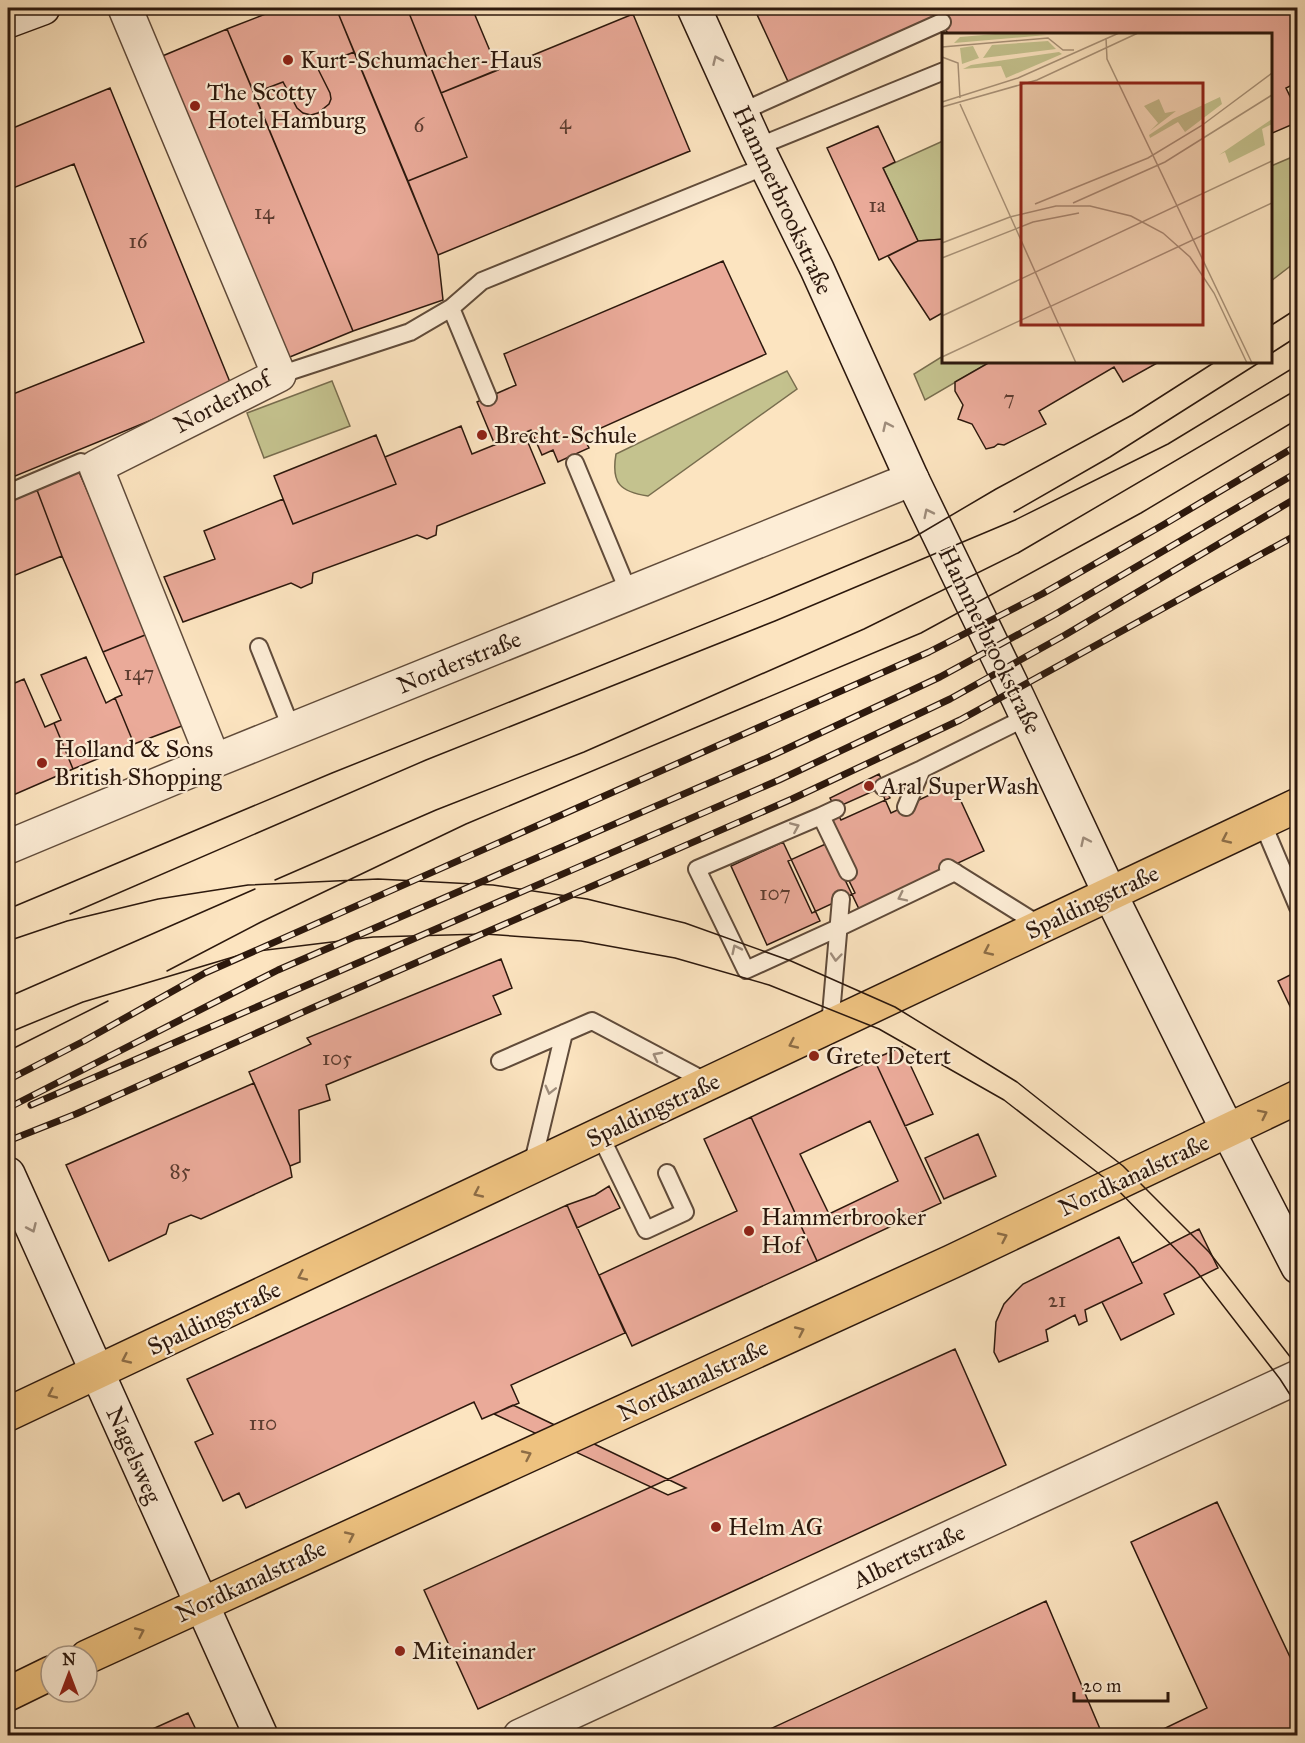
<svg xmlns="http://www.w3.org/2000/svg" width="1305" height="1743" font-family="'IM FELL Great Primer',serif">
	<rect width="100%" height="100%" fill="#fce4c0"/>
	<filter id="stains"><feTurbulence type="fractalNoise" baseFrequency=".00333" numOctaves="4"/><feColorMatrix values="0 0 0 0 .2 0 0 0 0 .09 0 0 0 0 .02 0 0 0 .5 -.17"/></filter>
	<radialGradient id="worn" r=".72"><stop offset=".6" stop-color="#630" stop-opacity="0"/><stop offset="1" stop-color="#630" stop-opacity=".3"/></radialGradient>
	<path fill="#c4c28e" stroke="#786d4e" stroke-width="1.5" d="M 943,141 L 943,239 L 918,241 L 883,168 Z
		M 1297,155 L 1297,261 L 1271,281 L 1271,166 Z
		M 943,356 L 944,362 L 990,362 L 925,400 L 914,374 Z
		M 787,371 L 797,389 L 648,496 C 620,492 611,483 616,454 Z
		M 332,381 L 350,426 L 264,458 L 247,413 Z"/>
	<path fill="#eaaa99" stroke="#2c180d" stroke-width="1.5" fill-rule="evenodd" d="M 281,8 L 336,8 L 354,52 L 317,67 L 330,93 L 331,99 L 329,104 L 318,113 L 311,115 L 303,113 L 297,108 L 283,82 L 254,93 L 227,29 Z
		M 336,8 L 407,8 L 467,157 L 408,181 Z
		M 407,8 L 472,8 L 498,70 L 441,93 Z
		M 754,8 L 1298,8 L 1298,82 L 1286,88 L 1298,113 L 1298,122 L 1270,134 L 1270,34 L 948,34 L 942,22 L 791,88 Z
		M 633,14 L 690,151 L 438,255 L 408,181 L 467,157 L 441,93 Z
		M 227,29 L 353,331 L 285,359 L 160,57 Z
		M 354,52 L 438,255 L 443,300 L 353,331 L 254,93 L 283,82 L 297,108 L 303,113 L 311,115 L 318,113 L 329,104 L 331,99 L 330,93 L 317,67 Z
		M 110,88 L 232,387 L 8,479 L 8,396 L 144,342 L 74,164 L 8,190 L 8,130 Z
		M 878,126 L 895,162 L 883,168 L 918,241 L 879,260 L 827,148 Z
		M 944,239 L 944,312 L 930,320 L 888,256 L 918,241 Z
		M 723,261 L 766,354 L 583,436 L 589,448 L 558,462 L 553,450 L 542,455 L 531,430 L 495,445 L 477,402 L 516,385 L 504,354 Z
		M 990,362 L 1159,362 L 1123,382 L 1114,367 L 1039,411 L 1046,424 L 1004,445 L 998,444 L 994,447 L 986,449 L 972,424 L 958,419 L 963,405 L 955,391 L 955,382 Z
		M 461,426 L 472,454 L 524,433 L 545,483 L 437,526 L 436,535 L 427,539 L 417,535 L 313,573 L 312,583 L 301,588 L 291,583 L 183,622 L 164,577 L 215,559 L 204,531 L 283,499 L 293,524 L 396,484 L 385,457 Z
		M 376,435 L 396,484 L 293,524 L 274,476 Z
		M 79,472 L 150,633 L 103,652 L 62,556 L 37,490 Z
		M 37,490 L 62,556 L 8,578 L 8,502 Z
		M 150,633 L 187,724 L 134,744 L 115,698 L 122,695 L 103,652 Z
		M 86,657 L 106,703 L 115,698 L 134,744 L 73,769 L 54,723 L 61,720 L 41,675 Z
		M 24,679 L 45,727 L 54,723 L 73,769 L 11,796 L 8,788 L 8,686 Z
		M 879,774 L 890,798 L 841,820 L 830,798 Z
		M 953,784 L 984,851 L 859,909 L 815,817 L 880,788 L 891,813 Z
		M 783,842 L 820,921 L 767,945 L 731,866 Z
		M 830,842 L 855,893 L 812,913 L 788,861 Z
		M 501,959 L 512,988 L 493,996 L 501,1014 L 326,1085 L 330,1100 L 299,1110 L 300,1162 L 290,1166 L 249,1072 L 311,1044 L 307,1038 Z
		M 1298,971 L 1298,1023 L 1278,981 Z
		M 902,1047 L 933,1114 L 905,1126 L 874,1059 Z
		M 874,1059 L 941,1203 L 817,1261 L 751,1117 ZM 870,1121 L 898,1181 L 829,1214 L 800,1154 Z
		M 254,1083 L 290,1166 L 292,1177 L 201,1219 L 191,1215 L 169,1224 L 166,1234 L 109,1261 L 66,1165 Z
		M 751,1117 L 817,1261 L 632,1346 L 599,1275 L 737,1211 L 704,1139 Z
		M 978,1134 L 996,1176 L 944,1199 L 925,1158 Z
		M 609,1186 L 620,1208 L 577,1228 L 567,1205 L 595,1195 Z
		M 567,1205 L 625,1333 L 511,1385 L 519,1403 L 482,1419 L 474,1402 L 246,1508 L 239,1493 L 223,1501 L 195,1442 L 213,1434 L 187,1379 Z
		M 1199,1229 L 1218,1268 L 1164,1294 L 1174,1314 L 1121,1340 L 1102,1302 L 1142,1283 L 1132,1263 Z
		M 1119,1237 L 1142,1283 L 1085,1310 L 1087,1321 L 1079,1325 L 1075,1315 L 1046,1330 L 1048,1341 L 999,1362 L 994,1352 L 996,1322 L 1004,1304 L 1016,1291 L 1023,1284 Z
		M 955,1349 L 1006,1465 L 478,1709 L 424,1590 Z
		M 513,1405 L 686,1488 L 668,1495 L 494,1414 Z
		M 1217,1502 L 1298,1674 L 1298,1736 L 1149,1736 L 1207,1708 L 1131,1542 Z
		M 1046,1601 L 1103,1736 L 755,1736 Z
		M 188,1713 L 199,1736 L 137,1736 Z"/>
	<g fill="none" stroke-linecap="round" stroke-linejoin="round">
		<g stroke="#604b3a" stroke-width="20">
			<path id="lane" d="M 741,112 L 942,22
				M 757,147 L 944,71
				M 451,308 L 488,397
				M 279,375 L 410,332 L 451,308 L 482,281 L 766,166
				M 575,463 L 629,593
				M 8,493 L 81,462 L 96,467
				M 259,647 L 292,730
				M 883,787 L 922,769
				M 906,807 L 922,769 L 1027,717
				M 836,809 L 821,816 L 848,872
				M 821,816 L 697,869 L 746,970 L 838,928 L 955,872
				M 1262,822 L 1298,907
				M 948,868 L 1041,926
				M 830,1026 L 841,899
				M 500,1061 L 592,1021 L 709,1083
				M 600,1135 L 646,1230 L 685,1212 L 667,1173
				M 532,1166 L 564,1033"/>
		</g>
		<g stroke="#604b3a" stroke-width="36">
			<path id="street" d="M 125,8 L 279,375 L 96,467 L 214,761
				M 8,847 L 214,761 L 912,479
				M 520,1736 L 1298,1377"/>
		</g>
		<g stroke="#2c180d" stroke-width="36">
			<path id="secondary" d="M 694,8 L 757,147 L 817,269 L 912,479 L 1018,698 L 1110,894 L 1228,1131 L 1298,1267
				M 8,21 L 43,8
				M 8,1174 L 261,1736"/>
		</g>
		<g stroke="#2c180d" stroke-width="36">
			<path id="primary" d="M 8,1414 L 1298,805
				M 87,1657 L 951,1262 L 1298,1097
				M 8,1694 L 51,1673"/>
		</g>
		<use href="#lane" stroke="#fdedd6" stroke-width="16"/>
		<use href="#street" stroke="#fdedd6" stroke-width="33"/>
		<use href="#secondary" stroke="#fdedd6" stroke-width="33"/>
		<use href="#primary" stroke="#eec280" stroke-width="33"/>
		<path stroke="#2c180d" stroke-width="1.5" d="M 1270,326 L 1298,308
			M 1270,354 L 1298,336
			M 1014,512 L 1110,457 L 1260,362
			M 275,880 L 436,810 L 584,752 L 864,629 L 1018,553 L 1298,389
			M 8,909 L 332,773 L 772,597 L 911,539 L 996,489 L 1132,415 L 1215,362
			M 70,914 L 426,760 L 775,621 L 1015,520 L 1168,444 L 1298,365
			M 8,941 L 67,921 L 158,899 L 248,885 L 378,879 L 493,885 L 587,899 L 685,923 L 791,961 L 895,1007 L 1017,1082 L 1123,1166 L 1209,1252 L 1298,1367
			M 167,971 L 261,922 L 466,824 L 921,633 L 1141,513 L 1298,419
			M 8,997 L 255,889
			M 8,1033 L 83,1002 L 250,952 L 373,937 L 485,934 L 581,941 L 675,958 L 769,985 L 879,1029 L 1004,1100 L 1111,1183 L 1194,1268 L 1280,1379 L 1298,1407
			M 8,1051 L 108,1001"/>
		<g stroke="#2c180d" stroke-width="7">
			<path id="rail" d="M 8,1080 L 84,1041 L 205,973 L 929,652 L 1042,594 L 1163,525 L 1298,445
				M 31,1105 L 779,780 L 950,699 L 1065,635 L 1298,497
				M 8,1108 L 278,970 L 769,757 L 940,677 L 1054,615 L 1298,472
				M 8,1141 L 76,1114 L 310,1009 L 792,799 L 960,720 L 1298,534"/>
		</g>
		<use href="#rail" stroke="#fdedd6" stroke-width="4.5" stroke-dasharray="14" stroke-linecap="butt"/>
	</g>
	<defs><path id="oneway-chevron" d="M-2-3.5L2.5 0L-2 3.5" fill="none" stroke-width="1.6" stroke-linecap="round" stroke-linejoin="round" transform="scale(1.5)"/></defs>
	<g stroke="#9f8d7c">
		<use href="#oneway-chevron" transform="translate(717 60) rotate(-114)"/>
		<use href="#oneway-chevron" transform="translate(887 426) rotate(-115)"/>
		<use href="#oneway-chevron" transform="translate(928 513) rotate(-116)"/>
		<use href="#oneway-chevron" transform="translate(795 827) rotate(-23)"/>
		<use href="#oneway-chevron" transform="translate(1085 841) rotate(-115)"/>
		<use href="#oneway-chevron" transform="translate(902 897) rotate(154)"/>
		<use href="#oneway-chevron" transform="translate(736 949) rotate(-116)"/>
		<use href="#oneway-chevron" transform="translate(836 957) rotate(95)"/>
		<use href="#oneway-chevron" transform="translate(657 1056) rotate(-152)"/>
		<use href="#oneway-chevron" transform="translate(550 1090) rotate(104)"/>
		<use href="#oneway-chevron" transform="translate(32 1228) rotate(66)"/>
	</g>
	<g stroke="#8d6d46">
		<use href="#oneway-chevron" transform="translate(1226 839) rotate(155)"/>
		<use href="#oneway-chevron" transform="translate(988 951) rotate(155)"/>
		<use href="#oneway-chevron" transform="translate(793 1044) rotate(155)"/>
		<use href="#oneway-chevron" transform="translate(1263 1114) rotate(-26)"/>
		<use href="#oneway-chevron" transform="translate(478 1193) rotate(155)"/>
		<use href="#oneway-chevron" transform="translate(1003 1237) rotate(-25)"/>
		<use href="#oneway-chevron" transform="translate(302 1276) rotate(155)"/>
		<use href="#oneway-chevron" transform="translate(800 1331) rotate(-25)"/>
		<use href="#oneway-chevron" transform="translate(126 1359) rotate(155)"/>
		<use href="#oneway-chevron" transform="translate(52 1394) rotate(155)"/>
		<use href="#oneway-chevron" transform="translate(527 1455) rotate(-25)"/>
		<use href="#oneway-chevron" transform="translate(350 1536) rotate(-25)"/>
		<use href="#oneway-chevron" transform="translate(140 1632) rotate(-25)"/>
	</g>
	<g fill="#8f2418" stroke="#fdedd6" stroke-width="2">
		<circle cx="288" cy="60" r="6"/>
		<circle cx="195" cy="106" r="6"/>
		<circle cx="482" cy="435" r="6"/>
		<circle cx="42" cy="763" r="6"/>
		<circle cx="869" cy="786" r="6"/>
		<circle cx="814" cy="1056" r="6"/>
		<circle cx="749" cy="1231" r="6"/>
		<circle cx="716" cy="1527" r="6"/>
		<circle cx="400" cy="1651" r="6"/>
	</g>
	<g text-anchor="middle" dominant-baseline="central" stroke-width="4.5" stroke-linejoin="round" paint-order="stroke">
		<g font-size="21" fill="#5c3c30">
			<text x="565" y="122">4</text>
			<text x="419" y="125">6</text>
			<text x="877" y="205">1a</text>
			<text x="264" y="212">14</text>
			<text x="138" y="241">16</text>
			<text x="1009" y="398">7</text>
			<text x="139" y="673">147</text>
			<text x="775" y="893">107</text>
			<text x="337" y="1058">105</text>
			<text x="180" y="1171">85</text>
			<text x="1057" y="1300">21</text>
			<text x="263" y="1423">110</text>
		</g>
		<g font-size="24" fill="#2c180d" stroke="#fdedd6" text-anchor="start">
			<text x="300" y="60">Kurt-Schumacher-Haus</text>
			<text x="207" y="92">The Scotty<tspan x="207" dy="28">Hotel Hamburg</tspan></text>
			<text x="494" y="435">Brecht-Schule</text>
			<text x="54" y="749">Holland &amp; Sons<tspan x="54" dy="28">British Shopping</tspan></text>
			<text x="881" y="786">Aral SuperWash</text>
			<text x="826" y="1056">Grete Detert</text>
			<text x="761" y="1217">Hammerbrooker<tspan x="761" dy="28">Hof</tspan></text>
			<text x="728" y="1527">Helm AG</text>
			<text x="412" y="1651">Miteinander</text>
		</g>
		<g font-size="24" fill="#2c180d" stroke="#fdedd6">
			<text transform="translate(783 200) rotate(65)">Hammerbrookstraße</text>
			<text transform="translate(222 402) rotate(-28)">Norderhof</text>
			<text transform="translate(990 640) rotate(64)">Hammerbrookstraße</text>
			<text transform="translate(459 662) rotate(-22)">Norderstraße</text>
			<text transform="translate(1092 902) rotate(-25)">Spaldingstraße</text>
			<text transform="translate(653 1110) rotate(-25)">Spaldingstraße</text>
			<text transform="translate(1134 1175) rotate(-25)">Nordkanalstraße</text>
			<text transform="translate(214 1318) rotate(-25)">Spaldingstraße</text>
			<text transform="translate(693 1380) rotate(-25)">Nordkanalstraße</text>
			<text transform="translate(134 1455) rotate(66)">Nagelsweg</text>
			<text transform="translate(909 1556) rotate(-25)">Albertstraße</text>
			<text transform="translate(251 1581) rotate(-25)">Nordkanalstraße</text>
		</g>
	</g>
	<g transform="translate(942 33)">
		<rect width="330" height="330" fill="#fce4c0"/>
		<path d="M 65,0 L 105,2 L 12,10 L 18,4 ZM 106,8 L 114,16 L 41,25 L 50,12 ZM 31,13 L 37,25 L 20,31 L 18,15 ZM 117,19 L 120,21 L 64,45 L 59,33 L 21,36 L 29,32 ZM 278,64 L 280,71 L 243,99 L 236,89 L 208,105 L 207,102 L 231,86 ZM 217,66 L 223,80 L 234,78 L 208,98 L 216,90 L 202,73 ZM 330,86 L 330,91 L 320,96 L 323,112 L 287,130 L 283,119 L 277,122 Z" fill="#c4c28e"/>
		<path fill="none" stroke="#a99278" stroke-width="1.5" d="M 164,5 L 165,26 L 310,330M 0,14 L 106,5 L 121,17 L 132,17M 0,24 L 16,30 L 18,65M 0,69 L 76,45 L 177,0M 18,71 L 134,330M 0,74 L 95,47 L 196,0M 131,170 L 223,129 L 330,62M 93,171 L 206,125 L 259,93 L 330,40M 0,210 L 68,184 L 114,173 L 148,173 L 189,183 L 221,200 L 248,224 L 272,260 L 305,330M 0,225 L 91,189 L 137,180M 0,283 L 330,128M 0,324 L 330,170"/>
		<path fill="#8f2418" fill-opacity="0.15" stroke="#8f2418" stroke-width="3" d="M 79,50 L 261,50 L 261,292 L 79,292 Z"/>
		<rect width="330" height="330" fill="none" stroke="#2c180d" stroke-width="3"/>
	</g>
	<rect width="1305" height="1743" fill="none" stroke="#fce4c0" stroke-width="30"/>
	<rect x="9" y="9" width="1287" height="1725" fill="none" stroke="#2c180d" stroke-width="3"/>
	<rect x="15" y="15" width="1275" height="1713" fill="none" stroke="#2c180d" stroke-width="1.5"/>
	<g transform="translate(69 1674)"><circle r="28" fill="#fdedd6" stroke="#a99886" stroke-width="1.5"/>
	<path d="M0-4.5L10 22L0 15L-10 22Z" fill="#8f2418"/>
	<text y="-9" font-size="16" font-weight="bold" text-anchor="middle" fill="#2c180d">N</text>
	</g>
	<path d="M1074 1692v9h94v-9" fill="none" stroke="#2c180d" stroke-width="3"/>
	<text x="1083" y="1692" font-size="18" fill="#2c180d" stroke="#fdedd6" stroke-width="4.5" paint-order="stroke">20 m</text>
	<rect width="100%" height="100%" filter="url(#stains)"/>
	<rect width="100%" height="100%" fill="url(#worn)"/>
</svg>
